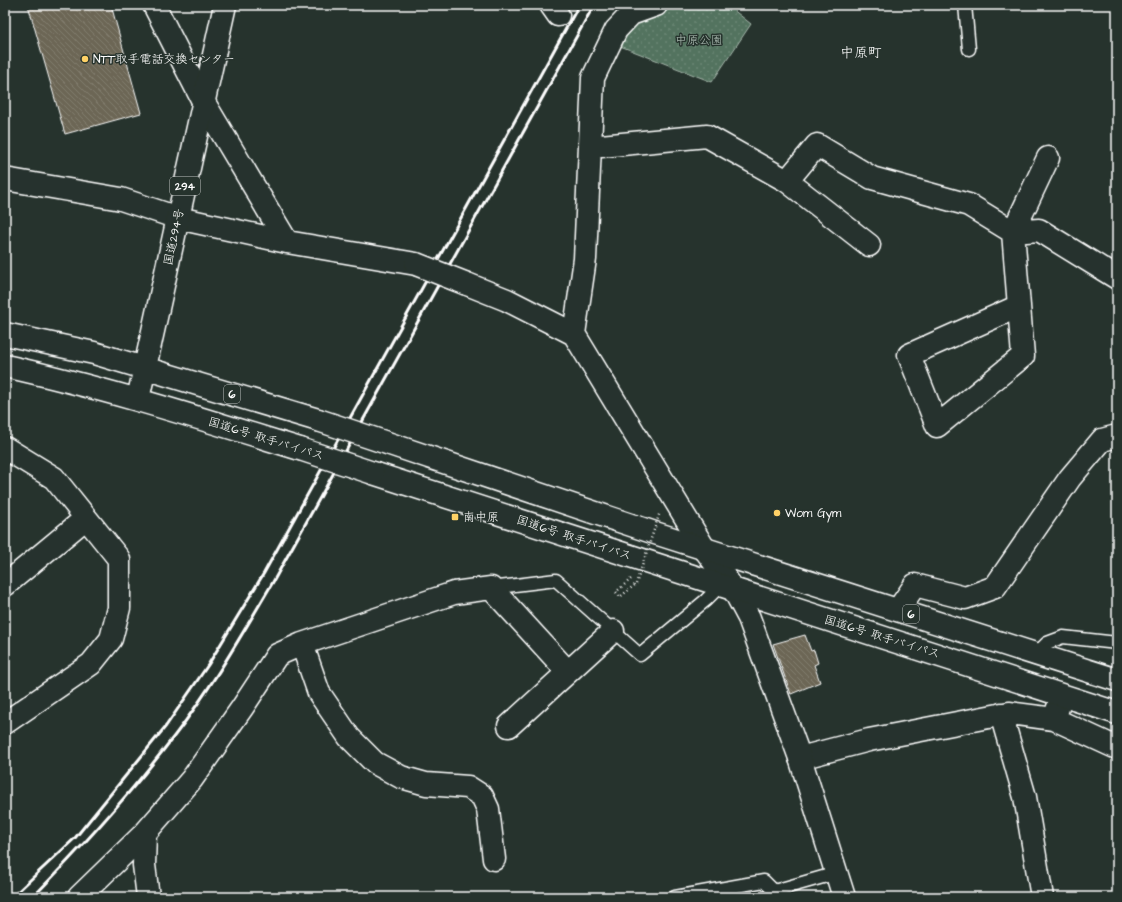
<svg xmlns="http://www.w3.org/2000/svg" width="1122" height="902" font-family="'Architects Daughter','Klee One',sans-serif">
	<defs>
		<pattern id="green-dots" width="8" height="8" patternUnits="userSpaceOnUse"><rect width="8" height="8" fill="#52735e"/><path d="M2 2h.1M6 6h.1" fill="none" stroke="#6c8876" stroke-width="1.8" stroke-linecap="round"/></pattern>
		<pattern id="building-back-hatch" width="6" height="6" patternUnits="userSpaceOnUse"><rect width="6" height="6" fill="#6c6654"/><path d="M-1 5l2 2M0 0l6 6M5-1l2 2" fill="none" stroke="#827d6e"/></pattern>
	</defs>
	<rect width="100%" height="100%" fill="#26332d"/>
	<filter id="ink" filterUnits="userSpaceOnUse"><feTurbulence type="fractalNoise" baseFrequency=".025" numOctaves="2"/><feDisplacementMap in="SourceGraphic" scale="8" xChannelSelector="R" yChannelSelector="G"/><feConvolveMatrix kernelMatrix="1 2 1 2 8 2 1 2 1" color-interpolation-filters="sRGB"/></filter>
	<g filter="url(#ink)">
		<path fill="url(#green-dots)" stroke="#a8b9ae" d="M 656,5 L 727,5 L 751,24 L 712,82 L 610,42 Z"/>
		<path fill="url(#building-back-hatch)" stroke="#fff" d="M 28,5 L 111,5 L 141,113 L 65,134 Z
			M 805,635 L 811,651 L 814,650 L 818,663 L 814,665 L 820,682 L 791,694 L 773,644 Z"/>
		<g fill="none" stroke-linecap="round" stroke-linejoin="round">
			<g stroke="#fff" stroke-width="15">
				<path id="lane" d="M 965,5 L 969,49
					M 491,588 L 556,580 L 640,655 L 706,600 L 720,586
					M 1036,654 L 1047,643 L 1063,637 L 1117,643
					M 675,897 L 764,881 L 774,891 L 837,873"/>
			</g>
			<g stroke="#fff" stroke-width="25">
				<path id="street" d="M 154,5 L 203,101 L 287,242
					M 551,5 L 558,15
					M 590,147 L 707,136 L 787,181 L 869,245
					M 1048,158 L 1013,232 L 1039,230 L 1117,278
					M 5,179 L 121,199 L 178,218 L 287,242 L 416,264
					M 787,181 L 817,145 L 872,178 L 969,205 L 1013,232 L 1023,356 L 937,426 L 909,355 L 1019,306
					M 467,284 L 507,300 L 574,334 L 704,548
					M 574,334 L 585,259 L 593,78 L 616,30 L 631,14 L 656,5
					M 5,448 L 54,478 L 119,559 L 119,608 L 111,639 L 91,664 L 5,723
					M 5,585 L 86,518
					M 898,610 L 915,585 L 965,598 L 995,587 L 1070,478 L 1102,440 L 1117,436
					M 302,644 L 319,693 L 349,737 L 375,763 L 401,777 L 426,784 L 468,787 L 482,796 L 488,809 L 494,859
					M 1001,714 L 1025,797 L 1042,897
					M 1054,719 L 1117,748
					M 509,726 L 613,631
					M 800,758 L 869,740 L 1009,713 L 1054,719 L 1062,696
					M 145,833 L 144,865 L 148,897
					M 79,897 L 145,833 L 192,779 L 242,708 L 277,655 L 302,644 L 454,593 L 491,588 L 568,672"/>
			</g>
			<g stroke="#fff" stroke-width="25">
				<path id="secondary" d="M 704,548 L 734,590 L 749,618 L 800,758 L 844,897"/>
			</g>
			<g stroke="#fff" stroke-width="25">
				<path id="highway" d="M 5,334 L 94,353 L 318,420
					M 5,366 C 105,388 202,419 300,449
					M 138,399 L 225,5
					M 390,444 L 655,533 L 1117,680
					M 373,473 L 1117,713"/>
			</g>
			<path stroke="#fff" stroke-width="2.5" stroke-dasharray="1 3" stroke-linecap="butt" d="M 631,579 L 616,592 L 620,597 L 636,584"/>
			<use href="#lane" stroke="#26332d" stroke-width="12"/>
			<use href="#street" stroke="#26332d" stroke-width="22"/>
			<use href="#secondary" stroke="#26332d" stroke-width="22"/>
			<use href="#highway" stroke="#26332d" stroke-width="22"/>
			<path stroke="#fff" stroke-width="3" d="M 12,897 L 75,838 L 166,726 L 208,665 L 264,573 L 579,5
				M 33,897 C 84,845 131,793 175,735 C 212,687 242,634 273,582 L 594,5"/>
			<g stroke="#fff" stroke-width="25" stroke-linecap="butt">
				<path id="street-bridge" d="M 416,264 L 467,284"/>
			</g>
			<g stroke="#fff" stroke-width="25" stroke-linecap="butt">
				<path id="highway-bridge" d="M 318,420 L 390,444
					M 300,449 L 373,473"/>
			</g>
			<path stroke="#fff" stroke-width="2.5" stroke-dasharray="1 3" stroke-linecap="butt" d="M 636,584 L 660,512"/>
			<use href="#street-bridge" stroke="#26332d" stroke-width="22"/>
			<use href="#highway-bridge" stroke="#26332d" stroke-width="22"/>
		</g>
	</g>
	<g fill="#ffd166" stroke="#26332d" stroke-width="1.5">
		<circle cx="85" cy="59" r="4"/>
		<circle cx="777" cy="513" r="4"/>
		<rect x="451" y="513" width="8" height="8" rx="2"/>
	</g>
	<g text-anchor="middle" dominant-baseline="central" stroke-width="3" stroke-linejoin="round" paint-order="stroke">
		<g fill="#26332d" stroke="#bec2c0" stroke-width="1">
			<rect x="170" y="177" width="30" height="18" rx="3"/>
			<rect x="224" y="385" width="16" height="18" rx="3"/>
			<rect x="903" y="605" width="16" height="18" rx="3"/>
		</g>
		<g font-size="11" font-weight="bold" fill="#fff">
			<text x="185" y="186">294</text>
			<text x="232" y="394">6</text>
			<text x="911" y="614">6</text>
		</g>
		<g font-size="12" fill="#b1c0b7" stroke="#26332d">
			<text x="699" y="40">中原公園</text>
		</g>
		<g font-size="12" fill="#fff" stroke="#26332d" text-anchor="start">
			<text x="93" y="59">NTT取手電話交換センター</text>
			<text x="785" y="513">Wom Gym</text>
			<text x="463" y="517">南中原</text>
		</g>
		<g font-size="12" fill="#fff" stroke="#26332d">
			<text transform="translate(174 237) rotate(-78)">国道294号</text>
			<text transform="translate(266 439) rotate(17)">国道6号 取手バイパス</text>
			<text transform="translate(574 538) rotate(18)">国道6号 取手バイパス</text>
			<text transform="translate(882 637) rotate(17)">国道6号 取手バイパス</text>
		</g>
		<g font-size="14" fill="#fff" stroke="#26332d">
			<text x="861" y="53">中原町</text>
		</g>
	</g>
	<rect width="1122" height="902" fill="none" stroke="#26332d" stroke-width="20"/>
	<rect x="10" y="10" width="1102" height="882" fill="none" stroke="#fff" stroke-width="1.5" filter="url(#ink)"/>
</svg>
